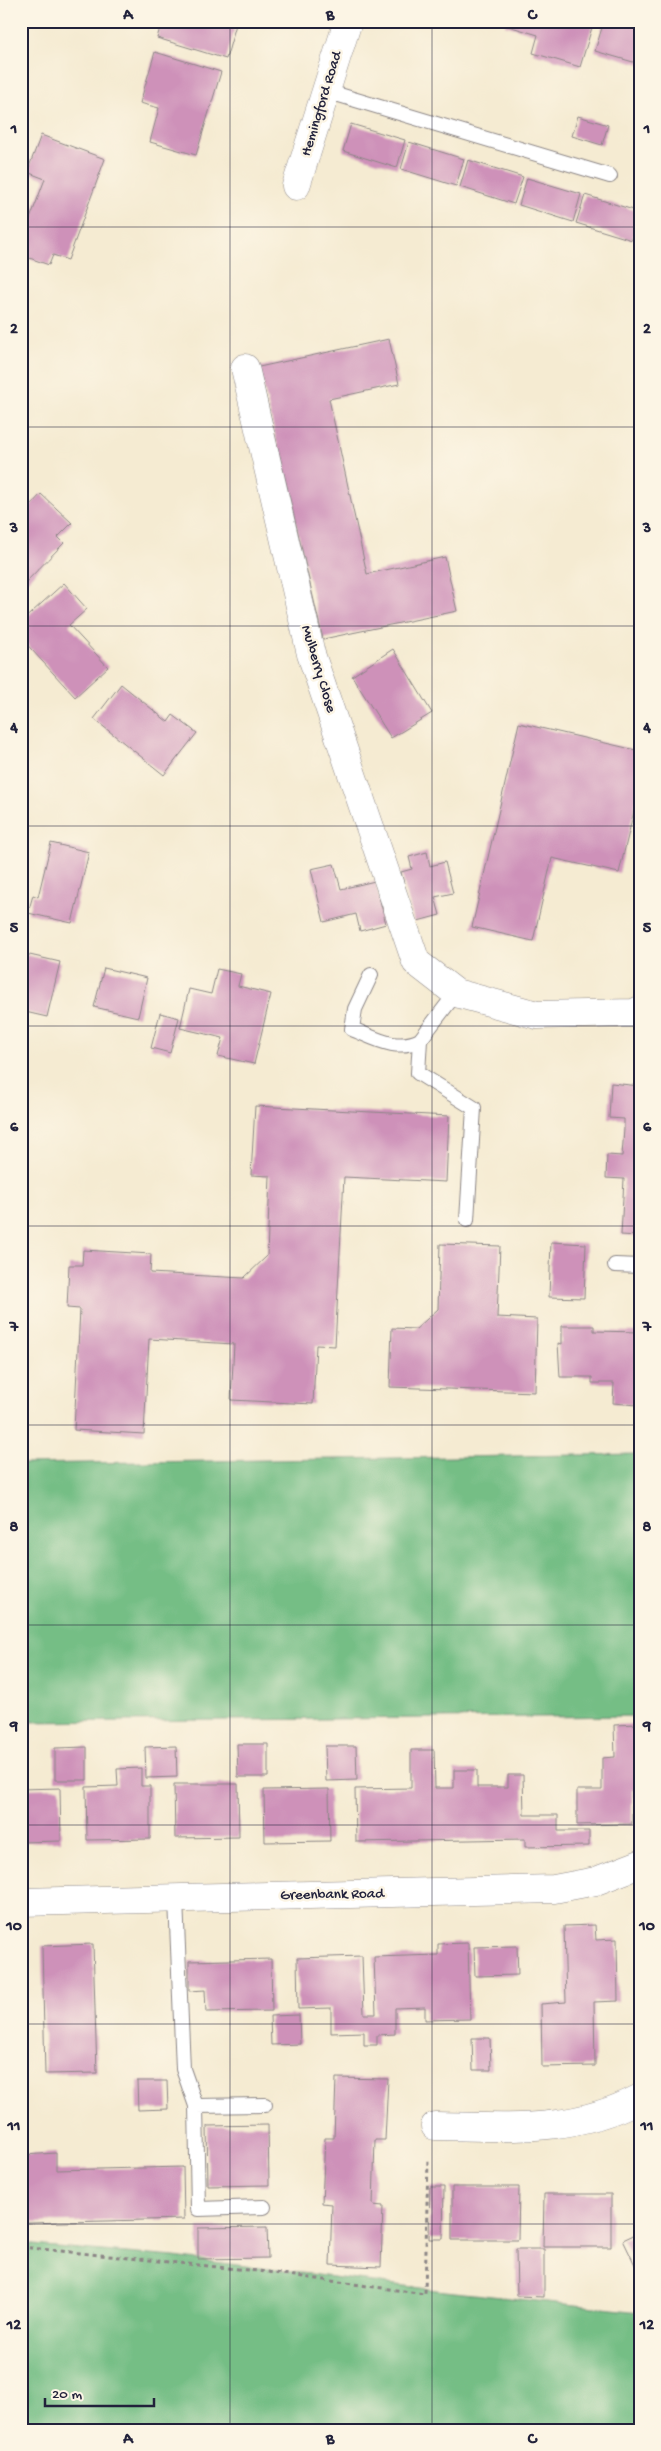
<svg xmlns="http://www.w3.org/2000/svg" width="661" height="2451" font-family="'Gochi Hand',sans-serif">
	<rect width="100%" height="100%" fill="#fcf5e5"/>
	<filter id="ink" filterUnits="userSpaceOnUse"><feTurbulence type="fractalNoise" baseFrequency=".02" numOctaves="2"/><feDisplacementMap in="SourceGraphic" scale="10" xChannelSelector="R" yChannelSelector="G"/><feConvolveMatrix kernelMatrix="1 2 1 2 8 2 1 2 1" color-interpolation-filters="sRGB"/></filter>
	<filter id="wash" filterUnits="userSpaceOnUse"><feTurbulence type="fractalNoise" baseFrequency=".0096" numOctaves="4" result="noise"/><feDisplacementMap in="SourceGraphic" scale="20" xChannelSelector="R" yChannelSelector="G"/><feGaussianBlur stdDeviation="1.12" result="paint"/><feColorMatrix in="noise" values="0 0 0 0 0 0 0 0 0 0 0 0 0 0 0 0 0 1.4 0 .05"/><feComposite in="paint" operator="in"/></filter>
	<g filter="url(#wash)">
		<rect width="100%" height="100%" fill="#f5ebd2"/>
		<path fill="#74be85" stroke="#4b7060" d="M 640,1454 L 640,1716 L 21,1722 L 21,1464 Z
			M 21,2244 L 174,2257 L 436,2290 L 640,2312 L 640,2430 L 21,2430 Z"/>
		<g id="blocks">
			<path fill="#ce91b9" d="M 162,21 L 237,21 L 226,59 L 157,38 Z
				M 506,21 L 594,21 L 580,67 L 533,53 L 538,35 L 505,25 Z
				M 604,21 L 640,21 L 640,64 L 595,51 Z
				M 155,52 L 221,72 L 196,155 L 150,142 L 159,108 L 140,103 Z
				M 578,116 L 608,125 L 602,145 L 572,136 Z
				M 351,124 L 405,140 L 397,168 L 343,151 Z
				M 41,135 L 105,159 L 68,260 L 53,255 L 49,265 L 21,255 L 21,222 L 28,224 L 45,179 L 27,172 Z
				M 409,142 L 464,159 L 456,186 L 401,169 Z
				M 468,160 L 523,177 L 514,204 L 460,187 Z
				M 527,178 L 581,194 L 573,222 L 519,205 Z
				M 585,195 L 640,212 L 632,240 L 576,223 Z
				M 389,339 L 399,384 L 329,399 L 367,574 L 445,557 L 457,611 L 323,639 L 259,367 Z
				M 41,494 L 72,523 L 58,537 L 64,543 L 21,587 L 21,499 L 30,506 Z
				M 64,583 L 87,609 L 69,625 L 108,667 L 75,697 L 21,638 L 21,622 Z
				M 393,649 L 432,713 L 391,738 L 352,676 Z
				M 121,684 L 168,722 L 173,715 L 197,733 L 164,775 L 94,719 Z
				M 519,723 L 640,751 L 640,786 L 619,873 L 552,858 L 533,941 L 472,927 Z
				M 51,843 L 89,852 L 72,923 L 28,913 L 33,895 L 38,897 Z
				M 427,852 L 430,866 L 445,862 L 453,893 L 435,897 L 440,915 L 414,922 L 401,872 L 412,869 L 409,857 Z
				M 334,864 L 341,889 L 375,881 L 386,924 L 360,931 L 356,914 L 324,922 L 311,869 Z
				M 21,953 L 60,962 L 47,1017 L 21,1011 Z
				M 104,968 L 147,978 L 138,1017 L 94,1007 Z
				M 217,969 L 241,974 L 238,986 L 271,994 L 254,1064 L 218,1056 L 223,1038 L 180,1028 L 189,989 L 211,994 Z
				M 160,1013 L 179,1018 L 170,1053 L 151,1048 Z
				M 611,1083 L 640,1086 L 640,1240 L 637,1240 L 637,1236 L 621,1235 L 624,1179 L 606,1178 L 607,1155 L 622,1156 L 624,1129 L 624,1119 L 609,1118 Z
				M 255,1106 L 449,1116 L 446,1182 L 344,1177 L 335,1346 L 316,1345 L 313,1404 L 231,1400 L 234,1344 L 149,1339 L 144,1434 L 74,1430 L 80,1309 L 67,1308 L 69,1265 L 82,1265 L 83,1250 L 151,1254 L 150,1273 L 244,1278 L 267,1256 L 270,1176 L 251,1175 Z
				M 551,1242 L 586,1244 L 584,1298 L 549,1297 Z
				M 440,1244 L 500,1246 L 497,1317 L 537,1319 L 535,1392 L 390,1387 L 392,1328 L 416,1329 L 438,1309 Z
				M 562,1326 L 594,1326 L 594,1331 L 640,1332 L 640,1388 L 638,1388 L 637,1405 L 613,1403 L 614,1383 L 592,1383 L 592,1377 L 560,1377 L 558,1343 L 562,1344 Z
				M 640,1724 L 640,1789 L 632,1790 L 632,1824 L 577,1825 L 577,1790 L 602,1790 L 602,1758 L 615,1757 L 614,1725 Z
				M 237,1744 L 268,1744 L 268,1777 L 238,1777 Z
				M 176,1746 L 177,1777 L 146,1778 L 145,1747 Z
				M 325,1746 L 356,1746 L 357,1780 L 326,1781 Z
				M 87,1747 L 87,1780 L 55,1780 L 55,1748 Z
				M 411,1750 L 434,1750 L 435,1788 L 454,1788 L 454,1770 L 477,1770 L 477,1787 L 508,1787 L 508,1775 L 523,1775 L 524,1815 L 558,1815 L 558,1831 L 589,1831 L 589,1846 L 525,1847 L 525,1839 L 356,1842 L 355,1789 L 411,1788 Z
				M 141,1768 L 141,1786 L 150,1786 L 150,1839 L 87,1840 L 86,1787 L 118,1786 L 117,1769 Z
				M 174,1784 L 238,1784 L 239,1837 L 175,1838 Z
				M 60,1788 L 61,1841 L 21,1842 L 21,1789 Z
				M 329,1789 L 330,1841 L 265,1842 L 264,1790 Z
				M 595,1925 L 596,1940 L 617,1939 L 618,2001 L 594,2002 L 595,2066 L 542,2067 L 541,2004 L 566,2002 L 564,1926 Z
				M 468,1943 L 470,2019 L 425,2020 L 425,2007 L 395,2008 L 395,2034 L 377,2035 L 377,2045 L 364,2045 L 364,2032 L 331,2033 L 331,2008 L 298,2009 L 297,1958 L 362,1956 L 364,2014 L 376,2014 L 374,1957 L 438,1955 L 438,1944 Z
				M 93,1944 L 97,2073 L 45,2074 L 42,1946 Z
				M 517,1946 L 518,1975 L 475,1976 L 474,1947 Z
				M 271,1959 L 272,2011 L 206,2012 L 205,1990 L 189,1991 L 189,1961 Z
				M 299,2015 L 300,2044 L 271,2045 L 270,2016 Z
				M 472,2038 L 490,2038 L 491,2070 L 473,2070 Z
				M 336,2078 L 388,2079 L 385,2140 L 375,2140 L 373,2205 L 383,2206 L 381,2267 L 330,2265 L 332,2204 L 322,2203 L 325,2138 L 334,2138 Z
				M 137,2081 L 167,2081 L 168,2109 L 138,2110 Z
				M 268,2125 L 269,2185 L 208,2186 L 207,2126 Z
				M 56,2153 L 56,2170 L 183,2167 L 184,2219 L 26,2223 L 24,2155 Z
				M 430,2187 L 444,2187 L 443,2239 L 429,2239 Z
				M 452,2187 L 519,2187 L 518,2240 L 452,2240 Z
				M 544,2194 L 611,2194 L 611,2247 L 543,2247 Z
				M 267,2227 L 268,2258 L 198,2259 L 198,2228 Z
				M 640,2232 L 640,2267 L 637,2269 L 623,2240 Z
				M 516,2249 L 544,2249 L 544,2297 L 517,2296 Z"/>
		</g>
	</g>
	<g filter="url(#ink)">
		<use href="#blocks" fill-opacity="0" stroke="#8c8686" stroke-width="1"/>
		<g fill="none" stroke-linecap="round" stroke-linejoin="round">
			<g stroke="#8c8686" stroke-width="16">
				<path id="lane" d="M 326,91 L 610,176
					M 371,975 L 355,1009 L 352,1029 C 375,1038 396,1052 420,1040
					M 456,993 L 420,1040 L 418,1073 L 474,1108 L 467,1220
					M 615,1265 L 640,1266
					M 176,1899 L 183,2069 L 196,2106 L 198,2209 L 264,2207
					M 196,2106 L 265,2105"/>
			</g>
			<g stroke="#8c8686" stroke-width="29">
				<path id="street" d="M 296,186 L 348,21
					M 245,368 L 311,654 L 416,962 L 456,993 L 537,1015 L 634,1013 L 640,1010
					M 21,1902 L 554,1889 L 596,1881 L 640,1864
					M 435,2126 C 509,2127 571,2134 640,2098"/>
			</g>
			<path stroke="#8c8686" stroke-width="3" stroke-dasharray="4 4" stroke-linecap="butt" d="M 21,2175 L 23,2247
				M 21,2247 L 267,2272 L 425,2294 L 428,2158"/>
			<use href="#lane" stroke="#fff" stroke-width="14"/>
			<use href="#street" stroke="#fff" stroke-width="28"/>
		</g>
	</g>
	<path fill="none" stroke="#22223b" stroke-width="1" stroke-opacity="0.55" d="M 230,21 L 230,2430M 432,21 L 432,2430M 21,227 L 640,227M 21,427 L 640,427M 21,626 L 640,626M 21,826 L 640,826M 21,1026 L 640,1026M 21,1226 L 640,1226M 21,1425 L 640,1425M 21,1625 L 640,1625M 21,1825 L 640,1825M 21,2024 L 640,2024M 21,2224 L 640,2224"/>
	<g text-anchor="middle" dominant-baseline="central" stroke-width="5" stroke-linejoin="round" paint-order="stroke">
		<g font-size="15" fill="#22223b" stroke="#fcf5e5">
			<text transform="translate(322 104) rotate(-73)">Hemingford Road</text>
			<text transform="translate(318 669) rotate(73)">Mulberry Close</text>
			<text transform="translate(332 1895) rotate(-1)">Greenbank Road</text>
		</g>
	</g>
	<rect width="661" height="2451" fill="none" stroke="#fcf5e5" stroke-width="55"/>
	<path d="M45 2398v8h109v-8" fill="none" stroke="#22223b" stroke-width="2.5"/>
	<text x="52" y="2398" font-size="15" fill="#22223b" stroke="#fcf5e5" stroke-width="4" paint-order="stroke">20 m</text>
	<rect x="28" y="28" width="606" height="2396" fill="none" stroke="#22223b" stroke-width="2"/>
	<g font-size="16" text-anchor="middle" font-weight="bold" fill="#22223b">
		<text x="128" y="19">A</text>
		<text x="330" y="19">B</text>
		<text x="532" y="19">C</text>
		<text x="14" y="133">1</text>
		<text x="647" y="133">1</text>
		<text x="14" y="333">2</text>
		<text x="647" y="333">2</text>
		<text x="14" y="532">3</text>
		<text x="647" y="532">3</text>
		<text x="14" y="732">4</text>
		<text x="647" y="732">4</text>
		<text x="14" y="932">5</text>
		<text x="647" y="932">5</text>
		<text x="14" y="1131">6</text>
		<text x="647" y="1131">6</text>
		<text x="14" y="1331">7</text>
		<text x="647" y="1331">7</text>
		<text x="14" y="1531">8</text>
		<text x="647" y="1531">8</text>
		<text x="14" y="1730">9</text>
		<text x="647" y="1730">9</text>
		<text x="14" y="1930">10</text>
		<text x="647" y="1930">10</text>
		<text x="14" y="2130">11</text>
		<text x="647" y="2130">11</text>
		<text x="14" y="2329">12</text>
		<text x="647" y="2329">12</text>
		<text x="128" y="2443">A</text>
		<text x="330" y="2443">B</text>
		<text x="532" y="2443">C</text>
	</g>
</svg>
